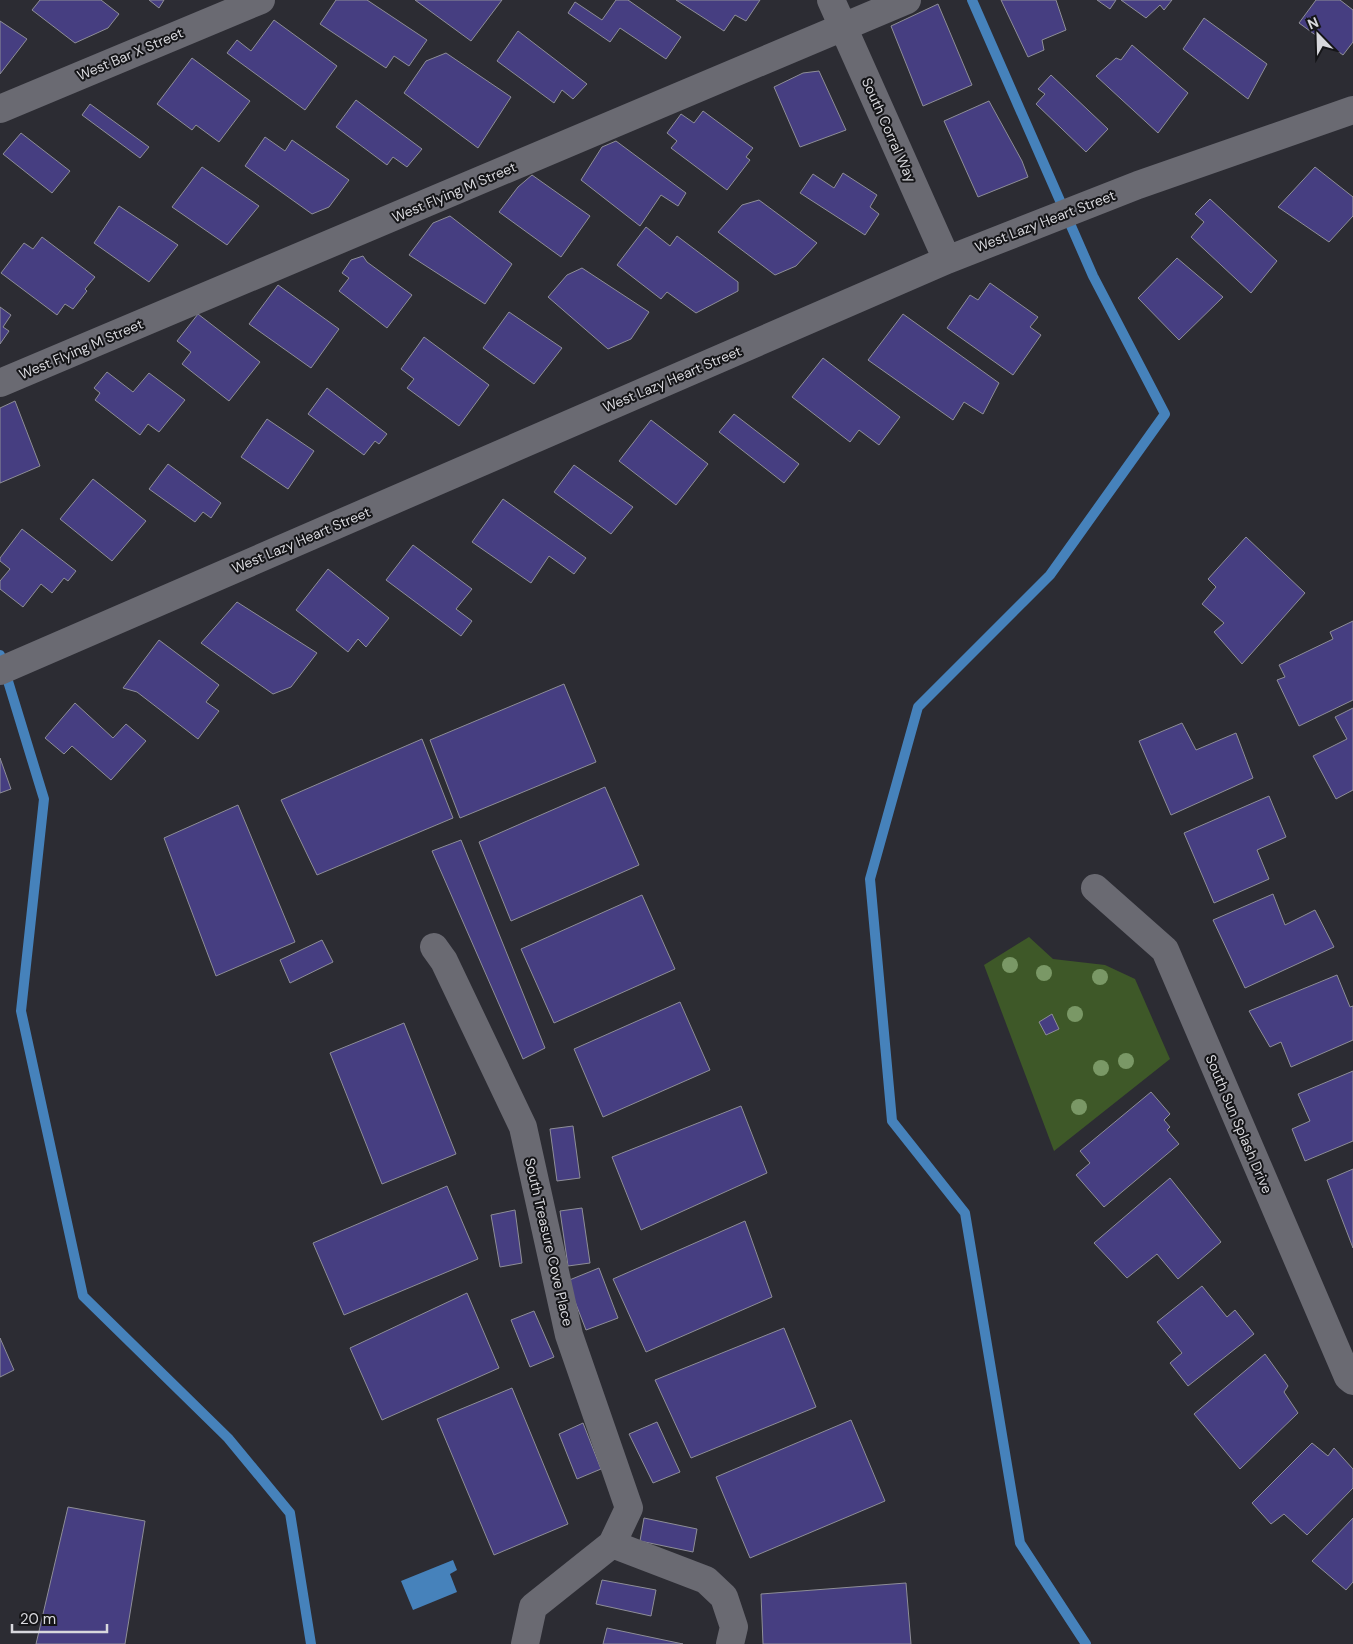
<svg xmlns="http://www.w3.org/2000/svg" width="1353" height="1644" font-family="'DM Sans',sans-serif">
	<rect width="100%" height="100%" fill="#2c2c33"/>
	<path fill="#3e5828" d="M 1029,937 L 1053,959 L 1105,965 L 1135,979 L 1170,1059 L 1054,1151 L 984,965 Z"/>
	<path fill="#4682bb" d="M 453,1560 L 457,1570 L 450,1574 L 457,1592 L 413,1610 L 401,1581 Z"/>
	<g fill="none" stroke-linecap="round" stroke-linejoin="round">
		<path stroke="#4682bb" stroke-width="10" d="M 972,0 L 1093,276 L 1165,414 L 1050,575 L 918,707 L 870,879 L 892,1121 L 965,1213 L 1020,1543 L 1086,1644
			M 0,655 L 44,799 L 21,1011 L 83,1296 L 228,1438 L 290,1513 L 311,1644"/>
	</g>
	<path fill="#463e81" stroke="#8e8e97" d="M 40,0 L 101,0 L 119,14 L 108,28 L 75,43 L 32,10 Z
		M 149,0 L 164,0 L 159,8 Z
		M 336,0 L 367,0 L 427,40 L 409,66 L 394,56 L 386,68 L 320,24 Z
		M 415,0 L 502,0 L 471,41 Z
		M 616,0 L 628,0 L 681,37 L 666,59 L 620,28 L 610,42 L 568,13 L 575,2 L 602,20 Z
		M 676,0 L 760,0 L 746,21 L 735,15 L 724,31 Z
		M 1001,0 L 1056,0 L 1066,30 L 1042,40 L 1044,50 L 1028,57 Z
		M 1097,0 L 1116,0 L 1110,9 Z
		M 1121,0 L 1172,0 L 1164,10 L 1160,5 L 1146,18 Z
		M 1316,0 L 1340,0 L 1353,10 L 1353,42 L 1343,55 L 1299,23 Z
		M 938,4 L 972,85 L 923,106 L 891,26 Z
		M 1204,18 L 1267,64 L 1248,99 L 1183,49 Z
		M 274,20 L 337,66 L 305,110 L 227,53 L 237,40 L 251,51 Z
		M 0,21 L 27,39 L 0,74 Z
		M 518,31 L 587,84 L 573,99 L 562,90 L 554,103 L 497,61 Z
		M 1132,45 L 1188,93 L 1158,133 L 1096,76 L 1116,58 L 1121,60 Z
		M 446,53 L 511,97 L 478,148 L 404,93 L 426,61 Z
		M 192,58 L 250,101 L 219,142 L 196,125 L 192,130 L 157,104 Z
		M 819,71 L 846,130 L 800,147 L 774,87 L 803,73 Z
		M 1051,75 L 1108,129 L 1086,152 L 1036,104 L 1045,94 L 1038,89 Z
		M 356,100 L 422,149 L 407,167 L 393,157 L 387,165 L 336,127 Z
		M 989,101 L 1022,161 L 1028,177 L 978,197 L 944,121 Z
		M 90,104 L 149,147 L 140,158 L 82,115 Z
		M 703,111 L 753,148 L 746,157 L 750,160 L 727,190 L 671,148 L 677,141 L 667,133 L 681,114 L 694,123 Z
		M 21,133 L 70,171 L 52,193 L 3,154 Z
		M 265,137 L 285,151 L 292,140 L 349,180 L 329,207 L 312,214 L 245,166 Z
		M 616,141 L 686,193 L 678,206 L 661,195 L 640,226 L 581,180 L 602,147 Z
		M 202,167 L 259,206 L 227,245 L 172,207 Z
		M 1315,167 L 1353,197 L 1353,216 L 1329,242 L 1278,207 Z
		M 843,173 L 877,195 L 870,207 L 879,214 L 865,235 L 800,193 L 813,174 L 834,188 Z
		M 532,175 L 590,216 L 561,257 L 499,212 L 518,187 Z
		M 1210,199 L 1277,261 L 1251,293 L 1191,237 L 1204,222 L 1195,214 Z
		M 759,200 L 817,243 L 796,266 L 775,275 L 718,232 L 742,205 Z
		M 119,206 L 178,245 L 149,282 L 94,243 Z
		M 450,216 L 512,264 L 485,304 L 409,255 L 433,223 Z
		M 646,227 L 670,246 L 677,236 L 738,282 L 738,291 L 696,313 L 667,292 L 661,299 L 617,265 Z
		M 42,237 L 95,277 L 85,289 L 87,291 L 73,309 L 65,304 L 57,315 L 1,273 L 24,243 L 33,249 Z
		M 363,256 L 367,262 L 412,295 L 387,328 L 339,291 L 349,278 L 342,273 L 351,260 Z
		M 1177,258 L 1223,297 L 1179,340 L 1138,298 Z
		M 582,268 L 649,312 L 631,339 L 608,349 L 548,297 L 567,275 Z
		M 990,283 L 1038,317 L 1030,327 L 1041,335 L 1013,375 L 947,328 L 970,295 L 978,300 Z
		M 278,285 L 339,329 L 311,368 L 249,324 Z
		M 0,307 L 11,315 L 3,327 L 9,331 L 0,344 Z
		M 509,312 L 562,348 L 534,384 L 483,348 Z
		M 198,314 L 260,362 L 229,401 L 182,364 L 191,352 L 177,341 Z
		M 903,314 L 999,383 L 983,414 L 964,402 L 953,420 L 868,360 Z
		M 424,337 L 489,385 L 459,426 L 407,388 L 414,379 L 401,369 Z
		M 823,358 L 900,417 L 879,445 L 859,430 L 850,442 L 792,397 Z
		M 107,372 L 133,392 L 149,373 L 185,400 L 159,432 L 148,424 L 140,435 L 95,400 L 100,393 L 94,388 Z
		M 327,388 L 387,434 L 379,444 L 375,441 L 364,455 L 308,414 Z
		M 15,401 L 40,466 L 0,483 L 0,408 Z
		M 734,414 L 799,464 L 784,483 L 719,432 Z
		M 267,419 L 314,451 L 288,489 L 241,457 Z
		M 651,420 L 708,464 L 676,505 L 619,461 Z
		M 168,464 L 221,503 L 211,518 L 203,512 L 195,522 L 149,489 Z
		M 574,465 L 633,507 L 611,534 L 554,492 Z
		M 93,479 L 146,521 L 112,561 L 60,519 Z
		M 503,499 L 586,558 L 574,574 L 549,556 L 531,583 L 472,542 Z
		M 22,529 L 76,571 L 68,581 L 64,578 L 52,593 L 41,584 L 23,607 L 0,589 L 0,581 L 10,569 L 0,561 L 0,558 Z
		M 1246,537 L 1305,593 L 1242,664 L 1214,632 L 1224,623 L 1202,604 L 1216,587 L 1208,579 Z
		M 413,545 L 472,589 L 456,609 L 472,621 L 461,636 L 386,580 Z
		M 328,569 L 389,618 L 366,647 L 358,639 L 348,652 L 296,610 Z
		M 237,602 L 317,653 L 291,687 L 273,694 L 201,643 Z
		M 1353,621 L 1353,700 L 1299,726 L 1277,680 L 1285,677 L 1279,665 L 1333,639 L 1330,632 Z
		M 159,640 L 219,685 L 206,702 L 219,711 L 198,739 L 137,692 L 123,688 Z
		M 564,684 L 596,762 L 460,818 L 430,740 Z
		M 75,703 L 113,738 L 126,724 L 146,741 L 111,780 L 72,746 L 64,754 L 45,738 Z
		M 1353,708 L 1353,790 L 1336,799 L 1313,756 L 1347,739 L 1335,717 Z
		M 1182,723 L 1196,750 L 1236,733 L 1253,778 L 1171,815 L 1139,741 Z
		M 422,739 L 453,818 L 317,875 L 281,800 Z
		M 0,758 L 11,789 L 0,793 Z
		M 605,787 L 639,865 L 511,921 L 479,842 Z
		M 1269,796 L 1286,837 L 1257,850 L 1269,879 L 1214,903 L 1184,833 Z
		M 238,805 L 295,942 L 216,976 L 164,838 Z
		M 461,840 L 545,1048 L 523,1059 L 432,851 Z
		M 1273,894 L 1285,925 L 1315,910 L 1334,947 L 1245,988 L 1213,920 Z
		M 642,895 L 675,969 L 554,1023 L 521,949 Z
		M 322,940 L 333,962 L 290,983 L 280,960 Z
		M 1337,975 L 1350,1007 L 1353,1006 L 1353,1040 L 1291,1067 L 1281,1042 L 1270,1047 L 1249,1011 Z
		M 680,1002 L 710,1070 L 603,1117 L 574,1049 Z
		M 1052,1014 L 1059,1029 L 1046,1035 L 1039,1022 Z
		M 404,1023 L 456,1154 L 382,1184 L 330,1053 Z
		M 1353,1071 L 1353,1141 L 1305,1161 L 1292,1129 L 1310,1121 L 1298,1094 Z
		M 1151,1092 L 1170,1114 L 1164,1120 L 1170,1127 L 1167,1130 L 1179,1144 L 1104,1207 L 1076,1175 L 1090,1163 L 1080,1151 Z
		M 741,1106 L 767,1173 L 641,1230 L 612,1157 Z
		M 573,1126 L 580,1178 L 557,1181 L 550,1129 Z
		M 1353,1169 L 1353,1248 L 1327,1180 Z
		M 1170,1178 L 1221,1242 L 1178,1279 L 1157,1254 L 1127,1278 L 1094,1243 Z
		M 447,1186 L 478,1259 L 344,1315 L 313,1243 Z
		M 582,1208 L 590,1263 L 568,1266 L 560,1211 Z
		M 515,1210 L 522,1263 L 500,1267 L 491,1215 Z
		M 745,1221 L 772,1297 L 646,1352 L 613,1279 Z
		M 599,1268 L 618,1318 L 586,1330 L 567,1281 Z
		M 1202,1286 L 1227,1317 L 1235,1310 L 1254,1334 L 1188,1386 L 1170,1363 L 1182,1353 L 1157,1322 Z
		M 467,1293 L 499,1368 L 382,1420 L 350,1348 Z
		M 534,1311 L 554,1357 L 530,1367 L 511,1320 Z
		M 784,1328 L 816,1407 L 691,1458 L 655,1380 Z
		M 0,1338 L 14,1370 L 0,1377 Z
		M 1265,1354 L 1288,1386 L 1284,1392 L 1298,1413 L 1240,1469 L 1194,1414 Z
		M 512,1388 L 568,1524 L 494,1555 L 437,1419 Z
		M 851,1420 L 885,1501 L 750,1558 L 716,1477 Z
		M 657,1422 L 680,1472 L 653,1483 L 629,1434 Z
		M 583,1423 L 601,1469 L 577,1479 L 559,1434 Z
		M 1312,1443 L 1328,1456 L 1334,1448 L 1353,1469 L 1353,1488 L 1307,1535 L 1284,1514 L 1271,1524 L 1252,1503 Z
		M 68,1507 L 145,1521 L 125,1644 L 36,1644 Z
		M 644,1518 L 697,1529 L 693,1552 L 640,1541 Z
		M 1353,1518 L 1353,1582 L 1346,1590 L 1312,1561 Z
		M 602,1580 L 656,1590 L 651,1616 L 596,1604 Z
		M 906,1583 L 911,1644 L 763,1644 L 761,1594 Z
		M 607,1628 L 683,1644 L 603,1644 Z"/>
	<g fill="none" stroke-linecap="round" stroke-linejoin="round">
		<path stroke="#6a6a72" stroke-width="28" d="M 831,0 L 947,260
			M 0,109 L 261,0
			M 0,383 L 907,0
			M 0,671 L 947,260 L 1138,185 L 1353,110
			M 1095,888 L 1165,950 L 1348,1377 L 1353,1381
			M 434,947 L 444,961 L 523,1127 L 569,1335 L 629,1508 L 612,1544 L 533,1607 L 525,1644
			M 612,1544 L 706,1580 L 724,1597 L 734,1627 L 730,1644"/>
	</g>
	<g fill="#7a9866">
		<circle cx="1010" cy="965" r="8"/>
		<circle cx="1044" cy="973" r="8"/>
		<circle cx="1100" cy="977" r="8"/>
		<circle cx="1075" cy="1014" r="8"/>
		<circle cx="1126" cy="1061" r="8"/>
		<circle cx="1101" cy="1068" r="8"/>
		<circle cx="1079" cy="1107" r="8"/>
	</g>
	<g text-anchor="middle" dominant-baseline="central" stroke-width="4" stroke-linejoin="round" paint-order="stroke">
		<g font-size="14" fill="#d8d8dd" stroke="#151518">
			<text transform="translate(130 54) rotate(-23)">West Bar X Street</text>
			<text transform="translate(889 130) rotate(66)">South Corral Way</text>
			<text transform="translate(454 192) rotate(-23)">West Flying M Street</text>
			<text transform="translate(1045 221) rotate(-21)">West Lazy Heart Street</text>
			<text transform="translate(81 349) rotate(-23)">West Flying M Street</text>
			<text transform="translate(672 379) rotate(-23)">West Lazy Heart Street</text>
			<text transform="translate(301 540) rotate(-23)">West Lazy Heart Street</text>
			<text transform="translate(1239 1124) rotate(67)">South Sun Splash Drive</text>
			<text transform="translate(549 1242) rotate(77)">South Treasure Cove Place</text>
		</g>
	</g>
	<g transform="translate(1318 35) rotate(337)" stroke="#151518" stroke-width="4" paint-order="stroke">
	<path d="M0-4L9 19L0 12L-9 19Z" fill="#d8d8dd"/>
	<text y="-8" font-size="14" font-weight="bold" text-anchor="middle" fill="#d8d8dd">N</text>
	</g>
	<path d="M12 1624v8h95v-8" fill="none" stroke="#d8d8dd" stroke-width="2.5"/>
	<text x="20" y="1624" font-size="15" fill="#d8d8dd" stroke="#151518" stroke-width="4" paint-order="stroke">20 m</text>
</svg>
